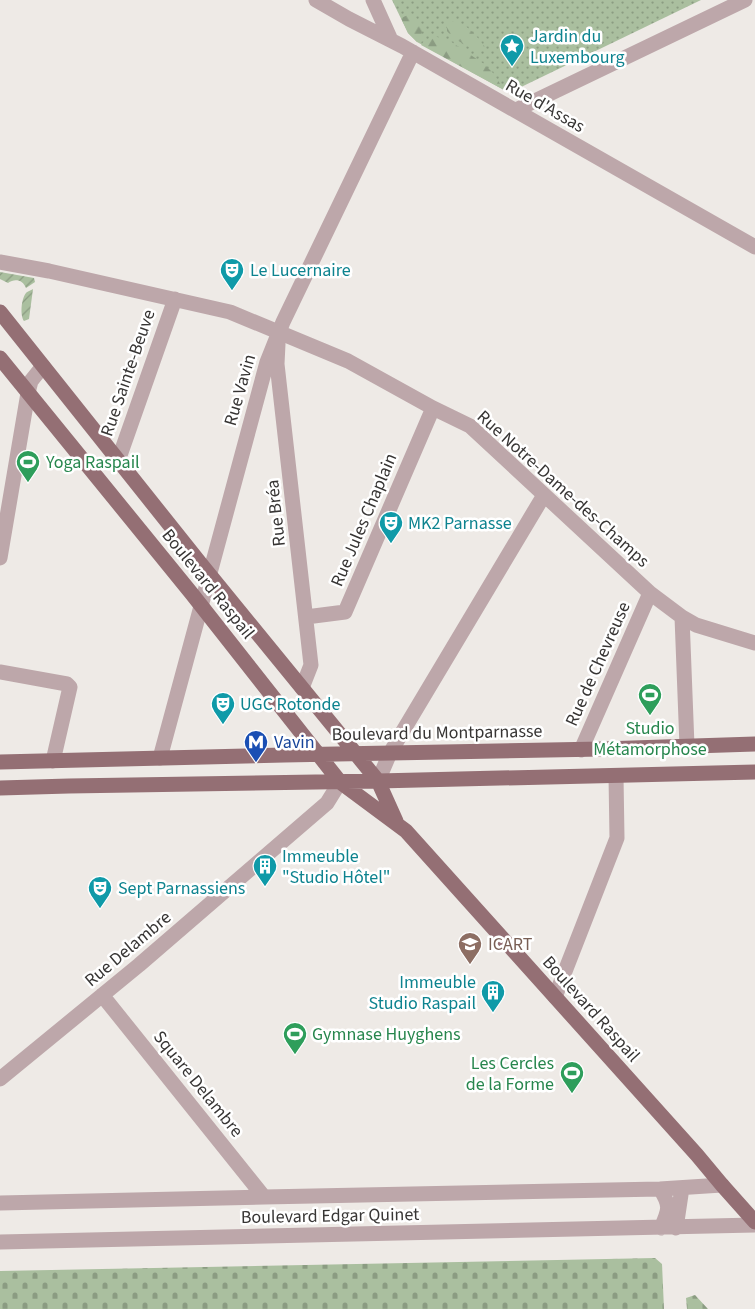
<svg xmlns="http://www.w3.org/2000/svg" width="755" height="1309" font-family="'Source Sans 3',sans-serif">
	<defs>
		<pattern id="grass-dots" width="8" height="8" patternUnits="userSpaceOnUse" patternTransform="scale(1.25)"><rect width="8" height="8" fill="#aabf9f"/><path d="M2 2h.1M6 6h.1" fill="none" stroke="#8b9c82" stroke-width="1.8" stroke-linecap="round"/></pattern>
		<pattern id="forest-firs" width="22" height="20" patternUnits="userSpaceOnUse" patternTransform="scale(1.25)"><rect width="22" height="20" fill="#aabf9f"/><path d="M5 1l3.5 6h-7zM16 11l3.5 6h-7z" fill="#8b9c82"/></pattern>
		<pattern id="cemetery-stones" width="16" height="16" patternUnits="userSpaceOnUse" patternTransform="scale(1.25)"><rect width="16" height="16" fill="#aabf9f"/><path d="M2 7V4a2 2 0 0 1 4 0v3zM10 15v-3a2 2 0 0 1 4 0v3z" fill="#8b9c82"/></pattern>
		<pattern id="garden-furrows" width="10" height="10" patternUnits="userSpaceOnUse" patternTransform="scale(1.25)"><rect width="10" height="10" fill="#aabf9f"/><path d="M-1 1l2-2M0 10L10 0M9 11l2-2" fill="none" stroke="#8b9c82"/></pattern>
	</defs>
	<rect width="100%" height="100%" fill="#eeeae6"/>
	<path fill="url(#grass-dots)" d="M 392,0 L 701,0 L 517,89 L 504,90 L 417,42 L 408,33 Z"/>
	<path fill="url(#forest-firs)" d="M 408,15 L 415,16 L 423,29 L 420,38 L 417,42 L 408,33 L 401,18 Z
		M 451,21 C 468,23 476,36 486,48 L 485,51 C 472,51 455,40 447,31 L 447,26 Z
		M 434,36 L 450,41 L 484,64 L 493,73 L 504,90 L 421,45 L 424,41 Z"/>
	<path fill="url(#cemetery-stones)" d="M 655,1258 L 662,1264 L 664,1309 L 0,1309 L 0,1271 Z
		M 695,1295 L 708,1309 L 687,1309 L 686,1298 Z"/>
	<path fill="url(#garden-furrows)" d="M 0,272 L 34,278 L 35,282 L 26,288 C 23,280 15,278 8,283 L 0,279 Z
		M 33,289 L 29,319 L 24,321 C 20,316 21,299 26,293 C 27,292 31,290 33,289 Z"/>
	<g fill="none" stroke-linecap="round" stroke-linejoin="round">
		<path stroke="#bda7aa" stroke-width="15" d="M 316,0 L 349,19 L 402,46 L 755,247
			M 373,0 L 391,40
			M 516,110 L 745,0
			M 0,262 L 49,271 L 230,312 L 348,361 L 433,408 L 470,426 L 650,593 L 682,617 L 696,625 L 755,643
			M 278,344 L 277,364 L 311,665 L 302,688
			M 118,461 L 175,299
			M 0,558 L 28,393 L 31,381 L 43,366
			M 306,617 L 345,612 L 433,408
			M 682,617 L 687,746
			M 0,672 L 67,684 L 70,687 L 53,761
			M 581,750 L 650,593
			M 160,758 L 267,362 L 283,322 L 413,52
			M 378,781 L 390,753 L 400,736 L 544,495
			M 102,995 L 264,1197
			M 555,997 L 617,838 L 616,776
			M 0,1079 L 139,965 L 327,803 L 340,782
			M 660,1189 C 671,1206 669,1210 661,1228
			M 0,1203 L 264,1197 L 660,1189 L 722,1185
			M 676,1228 L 682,1188
			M 0,1242 L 755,1225"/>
		<path stroke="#946f74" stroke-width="15" d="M 0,312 L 200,563 L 378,781 L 396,821
			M 0,358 L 192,594 L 340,782 L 406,831 L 697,1155 L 722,1185 L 755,1222
			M 0,762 L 284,755 L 602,749 L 755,744
			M 0,788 L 69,786 L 378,781 L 755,772"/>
	</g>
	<defs>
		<g id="sight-pin" transform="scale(1.25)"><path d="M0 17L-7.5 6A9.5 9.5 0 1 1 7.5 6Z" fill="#0f9aa8" stroke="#fff"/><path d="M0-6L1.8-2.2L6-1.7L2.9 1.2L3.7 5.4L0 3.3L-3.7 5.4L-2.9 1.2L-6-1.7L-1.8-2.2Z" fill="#fff"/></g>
		<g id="theatre-pin" transform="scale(1.25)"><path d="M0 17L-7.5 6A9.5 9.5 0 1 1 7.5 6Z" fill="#0f9aa8" stroke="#fff"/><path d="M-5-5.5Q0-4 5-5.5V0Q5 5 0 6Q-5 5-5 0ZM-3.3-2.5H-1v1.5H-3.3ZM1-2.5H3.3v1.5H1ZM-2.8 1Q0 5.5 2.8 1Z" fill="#fff"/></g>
		<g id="stadium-pin" transform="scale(1.25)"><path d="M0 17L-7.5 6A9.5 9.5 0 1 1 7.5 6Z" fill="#2e9e5b" stroke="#fff"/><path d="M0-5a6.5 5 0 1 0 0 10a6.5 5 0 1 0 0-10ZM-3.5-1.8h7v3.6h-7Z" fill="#fff"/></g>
		<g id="metro-pin" transform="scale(1.25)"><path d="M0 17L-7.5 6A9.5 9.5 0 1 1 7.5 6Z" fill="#1a4fb4" stroke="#fff"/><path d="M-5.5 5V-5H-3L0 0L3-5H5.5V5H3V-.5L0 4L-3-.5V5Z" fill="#fff"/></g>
		<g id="building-pin" transform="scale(1.25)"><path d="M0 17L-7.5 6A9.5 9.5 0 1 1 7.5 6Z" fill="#0f9aa8" stroke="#fff"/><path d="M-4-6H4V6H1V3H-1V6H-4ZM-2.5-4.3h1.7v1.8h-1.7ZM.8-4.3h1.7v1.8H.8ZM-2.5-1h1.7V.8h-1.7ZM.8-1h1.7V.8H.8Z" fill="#fff"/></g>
		<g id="university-pin" transform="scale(1.25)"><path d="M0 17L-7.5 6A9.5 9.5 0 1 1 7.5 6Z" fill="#8d6e63" stroke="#fff"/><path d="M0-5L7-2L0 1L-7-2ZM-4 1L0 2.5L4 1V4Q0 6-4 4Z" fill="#fff"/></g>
	</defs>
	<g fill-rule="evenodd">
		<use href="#sight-pin" x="512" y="46"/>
		<use href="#theatre-pin" x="232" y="270"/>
		<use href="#stadium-pin" x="28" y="462"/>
		<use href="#theatre-pin" x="391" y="523"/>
		<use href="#stadium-pin" x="650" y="695"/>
		<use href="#theatre-pin" x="223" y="704"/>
		<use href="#metro-pin" x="256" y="742"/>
		<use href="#building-pin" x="265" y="866"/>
		<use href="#theatre-pin" x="100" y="888"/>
		<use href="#university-pin" x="470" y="944"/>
		<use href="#building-pin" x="493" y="992"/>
		<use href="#stadium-pin" x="295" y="1034"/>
		<use href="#stadium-pin" x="572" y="1073"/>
	</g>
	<g text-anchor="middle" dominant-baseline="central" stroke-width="5" stroke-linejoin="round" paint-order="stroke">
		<g font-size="18" fill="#0d838f" stroke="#fff" text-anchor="start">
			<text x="530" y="36">Jardin du<tspan x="530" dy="21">Luxembourg</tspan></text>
			<text x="250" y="270">Le Lucernaire</text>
			<text x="408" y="523">MK2 Parnasse</text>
			<text x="240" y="704">UGC Rotonde</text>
			<text x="282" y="856">Immeuble<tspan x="282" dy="21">"Studio Hôtel"</tspan></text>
			<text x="118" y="888">Sept Parnassiens</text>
			<text x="476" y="982" text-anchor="end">Immeuble<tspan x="476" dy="21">Studio Raspail</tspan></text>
		</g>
		<g font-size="18" fill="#373534" stroke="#fff">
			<text transform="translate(545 106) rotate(30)">Rue d'Assas</text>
			<text transform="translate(128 373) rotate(-71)">Rue Sainte-Beuve</text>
			<text transform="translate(240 390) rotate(-74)">Rue Vavin</text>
			<text transform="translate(563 489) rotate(42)">Rue Notre-Dame-des-Champs</text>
			<text transform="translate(276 513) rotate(-96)">Rue Bréa</text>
			<text transform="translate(364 520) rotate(-67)">Rue Jules Chaplain</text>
			<text transform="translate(208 584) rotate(51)">Boulevard Raspail</text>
			<text transform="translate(598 664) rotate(-66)">Rue de Chevreuse</text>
			<text transform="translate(437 733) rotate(-1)">Boulevard du Montparnasse</text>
			<text transform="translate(128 949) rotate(-40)">Rue Delambre</text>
			<text transform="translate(591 1009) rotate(48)">Boulevard Raspail</text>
			<text transform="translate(198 1084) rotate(51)">Square Delambre</text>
			<text transform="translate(330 1216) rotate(-1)">Boulevard Edgar Quinet</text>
		</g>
		<g font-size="18" fill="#27864d" stroke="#fff" text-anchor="start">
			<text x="46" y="462">Yoga Raspail</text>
			<text x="650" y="728" text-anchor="middle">Studio<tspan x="650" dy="21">Métamorphose</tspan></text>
			<text x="312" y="1034">Gymnase Huyghens</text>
			<text x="554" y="1063" text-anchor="end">Les Cercles<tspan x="554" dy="21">de la Forme</tspan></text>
		</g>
		<g font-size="18" fill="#164399" stroke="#fff" text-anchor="start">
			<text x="274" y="742">Vavin</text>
		</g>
		<g font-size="18" fill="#785e54" stroke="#fff" text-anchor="start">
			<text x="488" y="944">ICART</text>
		</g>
	</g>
</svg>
